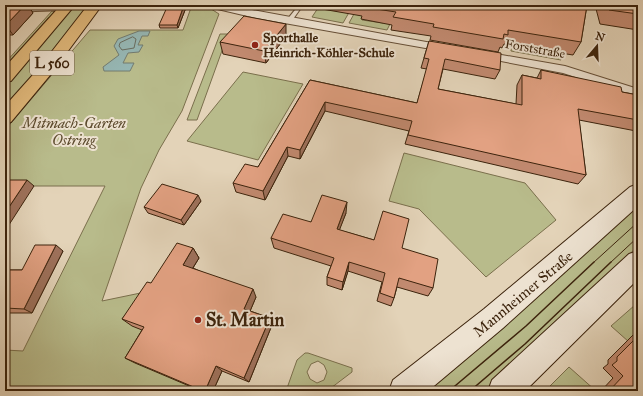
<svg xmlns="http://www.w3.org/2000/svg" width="643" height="396" font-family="'IM FELL Great Primer',serif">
	<rect width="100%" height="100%" fill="#e3d3b8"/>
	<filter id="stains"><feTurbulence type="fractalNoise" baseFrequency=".005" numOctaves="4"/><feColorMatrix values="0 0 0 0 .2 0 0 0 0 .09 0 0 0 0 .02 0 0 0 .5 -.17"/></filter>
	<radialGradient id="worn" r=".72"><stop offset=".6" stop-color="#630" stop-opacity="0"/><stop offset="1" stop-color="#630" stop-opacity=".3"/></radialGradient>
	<path fill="#b8bb8b" stroke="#7a6f4c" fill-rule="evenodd" d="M 74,5 L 90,5 L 51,55 L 5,109 L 5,87 Z
		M 192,5 L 205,5 L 219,14 L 182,111 L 159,150 L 141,188 L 102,301 L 155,290 L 132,325 L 153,334 L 201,391 L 5,391 L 5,350 L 23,351 L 105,186 L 5,186 L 5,130 L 90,30 L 183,30 Z
		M 320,5 L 351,9 L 343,23 L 312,17 Z
		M 359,5 L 373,5 L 362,20 L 383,23 L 386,19 L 392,20 L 387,30 L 349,23 Z
		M 513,7 L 524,18 L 524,47 L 549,51 L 559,48 L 561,60 L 511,51 Z
		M 52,11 L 55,12 L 51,17 L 48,18 L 14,56 L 17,56 L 5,68 L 5,63 Z
		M 220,34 L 228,34 L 197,120 L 187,120 Z
		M 243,72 L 303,84 L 258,160 L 187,141 Z
		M 404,153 L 525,183 L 556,220 L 486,277 L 419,209 L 389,201 Z
		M 638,203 L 638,246 L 523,356 L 484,391 L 420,391 Z
		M 635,305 L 638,308 L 638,350 L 611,326 Z
		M 305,353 L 308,353 L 352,368 L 352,372 L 327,391 L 286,391 L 297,360 ZM 318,361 L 324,365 L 327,372 L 324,380 L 317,383 L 310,379 L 307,372 L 311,364 Z
		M 569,367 L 596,391 L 545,391 Z"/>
	<path fill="#96b7b4" stroke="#727c71" d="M 139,31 L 150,31 L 148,36 L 142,36 L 138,45 L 143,45 L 139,52 L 128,53 L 123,63 L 134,63 L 130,71 L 104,71 L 103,67 L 119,55 L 114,46 L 118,39 Z"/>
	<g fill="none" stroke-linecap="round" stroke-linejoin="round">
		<path stroke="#696d60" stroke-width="1" d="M 133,37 L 136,39 L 134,48 L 122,50 L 119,46 L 120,43 Z"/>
		<g stroke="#664f37" stroke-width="2">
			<path id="lane" d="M 299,5 L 303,5 L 291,22 L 287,22 L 286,21 Z"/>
		</g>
		<g stroke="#664f37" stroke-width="2">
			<path id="street" d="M 69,5 L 71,7 L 69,9 L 66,10 L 5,12 L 5,6 Z
				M 207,5 L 225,5 L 448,46 L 454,49 L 448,52 L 256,18 L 209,7 Z
				M 479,51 L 565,66 L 638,89 L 638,97 L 563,73 L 475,56 L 473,54 L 475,52 Z"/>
		</g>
		<g stroke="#3c230c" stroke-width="2">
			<path id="secondary" d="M 638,184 L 638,206 L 503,328 L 428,391 L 389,391 L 393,380 L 484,309 L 630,187 Z
				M 638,251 L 638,279 L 525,391 L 488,391 L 492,380 L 629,254 Z"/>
		</g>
		<g stroke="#3c230c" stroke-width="2">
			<path id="primary" d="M 61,5 L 75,5 L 11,81 L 5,82 L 5,67 Z
				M 88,5 L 102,5 L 51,74 L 11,122 L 5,124 L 5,106 L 39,68 Z"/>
		</g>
		<use href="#lane" fill="#ede2d1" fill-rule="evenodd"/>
		<use href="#street" fill="#ede2d1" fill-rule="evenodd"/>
		<use href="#secondary" fill="#ede2d1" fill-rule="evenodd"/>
		<use href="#primary" fill="#e2ba7c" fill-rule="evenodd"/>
		<path stroke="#3c230c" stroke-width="1" d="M 593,263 L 638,222
			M 610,263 L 638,237"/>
		<path stroke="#3c230c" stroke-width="1.5" d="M 449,391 L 526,326 L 594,262
			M 470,391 L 525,344 L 611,262"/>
	</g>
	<path fill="#c28a70" stroke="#3c230c" d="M 5,5 L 28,5 L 33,13 L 13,35 L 5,35 Z
		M 187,5 L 178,28 L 160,28 L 159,25 Z
		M 258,5 L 271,5 L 269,7 Z
		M 322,5 L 587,5 L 581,42 L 573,55 L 504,44 L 502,48 L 500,47 L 498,52 L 430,40 L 431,36 L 391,30 L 392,25 L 361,19 L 362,16 L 322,9 Z
		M 595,5 L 638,5 L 638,30 L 600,24 Z
		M 286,36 L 266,63 L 223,54 L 220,42 Z
		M 429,41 L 500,70 L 495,79 L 443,69 L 438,89 L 516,104 L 517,85 L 522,75 L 537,78 L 541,70 L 622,92 L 638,95 L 638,130 L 636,131 L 579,120 L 586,175 L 578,184 L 405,144 L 409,131 L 325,111 L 300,159 L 288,156 L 265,200 L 236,192 L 233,183 L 258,167 L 310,80 L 417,103 L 427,69 L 421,68 Z
		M 201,201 L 184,225 L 148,213 L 144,207 Z
		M 346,213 L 339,230 L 402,248 L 433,288 L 428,296 L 397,287 L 394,298 L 391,306 L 377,301 L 382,282 L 348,271 L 342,290 L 327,285 L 327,277 L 331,266 L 274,248 L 271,238 L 311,222 Z
		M 193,248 L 199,258 L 193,268 L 256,297 L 250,311 L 270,318 L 272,325 L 249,382 L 222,371 L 213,391 L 201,391 L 135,363 L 125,358 L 142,330 L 132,326 L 122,319 L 151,283 Z
		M 63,251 L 32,313 L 5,313 L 5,270 L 22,270 Z
		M 638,330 L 638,391 L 601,391 L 613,378 L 603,368 L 608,364 L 608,360 Z"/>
	<path fill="#9e715b" stroke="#3c230c" d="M 25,5 L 28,5 L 33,13 L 13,35 L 6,25 Z
		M 184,5 L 187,5 L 178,28 L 177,25 Z
		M 286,24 L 286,36 L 266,63 L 264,51 Z
		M 325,102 L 325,111 L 300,159 L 300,150 Z
		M 287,147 L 288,156 L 265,200 L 263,191 Z
		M 27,180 L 34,186 L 5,231 L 5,213 Z
		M 198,195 L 201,201 L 184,225 L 181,220 Z
		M 347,202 L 346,213 L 336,239 L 337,229 Z
		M 56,245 L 63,251 L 32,313 L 24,309 Z
		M 193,248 L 199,258 L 189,274 L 183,265 Z
		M 349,262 L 348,271 L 342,290 L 343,282 Z
		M 253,289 L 256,297 L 248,316 L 244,309 Z
		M 270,318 L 272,325 L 249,382 L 244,378 Z
		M 216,366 L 222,371 L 213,391 L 205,391 Z"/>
	<path fill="#e2a182" stroke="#3c230c" d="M 5,5 L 25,5 L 6,25 L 5,25 Z
		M 168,5 L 184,5 L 177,25 L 159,25 Z
		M 364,5 L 587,5 L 581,42 L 508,30 L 508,35 L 504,34 L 503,39 L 433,27 L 434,24 L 393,17 L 396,12 L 363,7 Z
		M 607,5 L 638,5 L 638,14 L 609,10 Z
		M 244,16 L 286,24 L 264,51 L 220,42 Z
		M 429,41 L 501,53 L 500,70 L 445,59 L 438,89 L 522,105 L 522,75 L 541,79 L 541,70 L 621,87 L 622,92 L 638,95 L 638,120 L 578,109 L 586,175 L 408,135 L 412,121 L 325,102 L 300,150 L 287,147 L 263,191 L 233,183 L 245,164 L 258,167 L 310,80 L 417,103 L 429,59 L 424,58 Z
		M 5,180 L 27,180 L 5,213 Z
		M 162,184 L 198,195 L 181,220 L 144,207 Z
		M 322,195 L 347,202 L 337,229 L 374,240 L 383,211 L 409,219 L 402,248 L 438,259 L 433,288 L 399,278 L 394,298 L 380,293 L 385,273 L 349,262 L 343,282 L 327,277 L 334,258 L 271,238 L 283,214 L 311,222 Z
		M 177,243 L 193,248 L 183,265 L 253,289 L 244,309 L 270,318 L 244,378 L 216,366 L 205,391 L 203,391 L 125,358 L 144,327 L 122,319 L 147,282 L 151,283 Z
		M 35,245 L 56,245 L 24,309 L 5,308 L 5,270 L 22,270 Z
		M 638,336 L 638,391 L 609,391 L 623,376 L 612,365 L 617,361 L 617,357 Z"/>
	<g fill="#8f2418" stroke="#ede2d1" stroke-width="1.5">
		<circle cx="255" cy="45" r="4"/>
		<circle cx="198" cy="320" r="4"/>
	</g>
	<g text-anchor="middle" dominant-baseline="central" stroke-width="4" stroke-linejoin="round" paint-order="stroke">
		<g font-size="13" font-weight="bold" fill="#3c230c" stroke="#ede2d1" text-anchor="start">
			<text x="263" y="38">Sporthalle<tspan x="263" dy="15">Heinrich-Köhler-Schule</tspan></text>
		</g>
		<g font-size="13" fill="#3c230c" stroke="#ede2d1">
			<text transform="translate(535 49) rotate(10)">Forststraße</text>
		</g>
		<rect fill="#ede2d1" stroke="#715c47" stroke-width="1" x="30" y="51" width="44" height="24" rx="3"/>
		<g font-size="14" font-weight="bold" fill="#3c230c">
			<text x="52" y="63">L 560</text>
		</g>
		<g font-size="15" font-style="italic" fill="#5b492c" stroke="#ede2d1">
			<text x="74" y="123">Mitmach-Garten<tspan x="74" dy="17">Ostring</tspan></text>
		</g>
		<g font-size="15" fill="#3c230c" stroke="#ede2d1">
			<text transform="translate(523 294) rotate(-40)">Mannheimer Straße</text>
		</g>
		<g font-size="18" font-weight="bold" fill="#3c230c" stroke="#ede2d1" text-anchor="start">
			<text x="206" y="320">St. Martin</text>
		</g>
	</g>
	<rect width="643" height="396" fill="none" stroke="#e3d3b8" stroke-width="20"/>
	<rect x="6" y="6" width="631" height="384" fill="none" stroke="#3c230c" stroke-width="2"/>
	<rect x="10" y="10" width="623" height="376" fill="none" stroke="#3c230c"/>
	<g transform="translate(597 46) rotate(19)" stroke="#ede2d1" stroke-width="3" paint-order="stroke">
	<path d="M0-3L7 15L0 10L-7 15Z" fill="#3c230c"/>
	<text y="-6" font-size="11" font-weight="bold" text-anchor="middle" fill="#3c230c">N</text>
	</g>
	<rect width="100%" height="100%" filter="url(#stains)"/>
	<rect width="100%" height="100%" fill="url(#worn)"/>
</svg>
